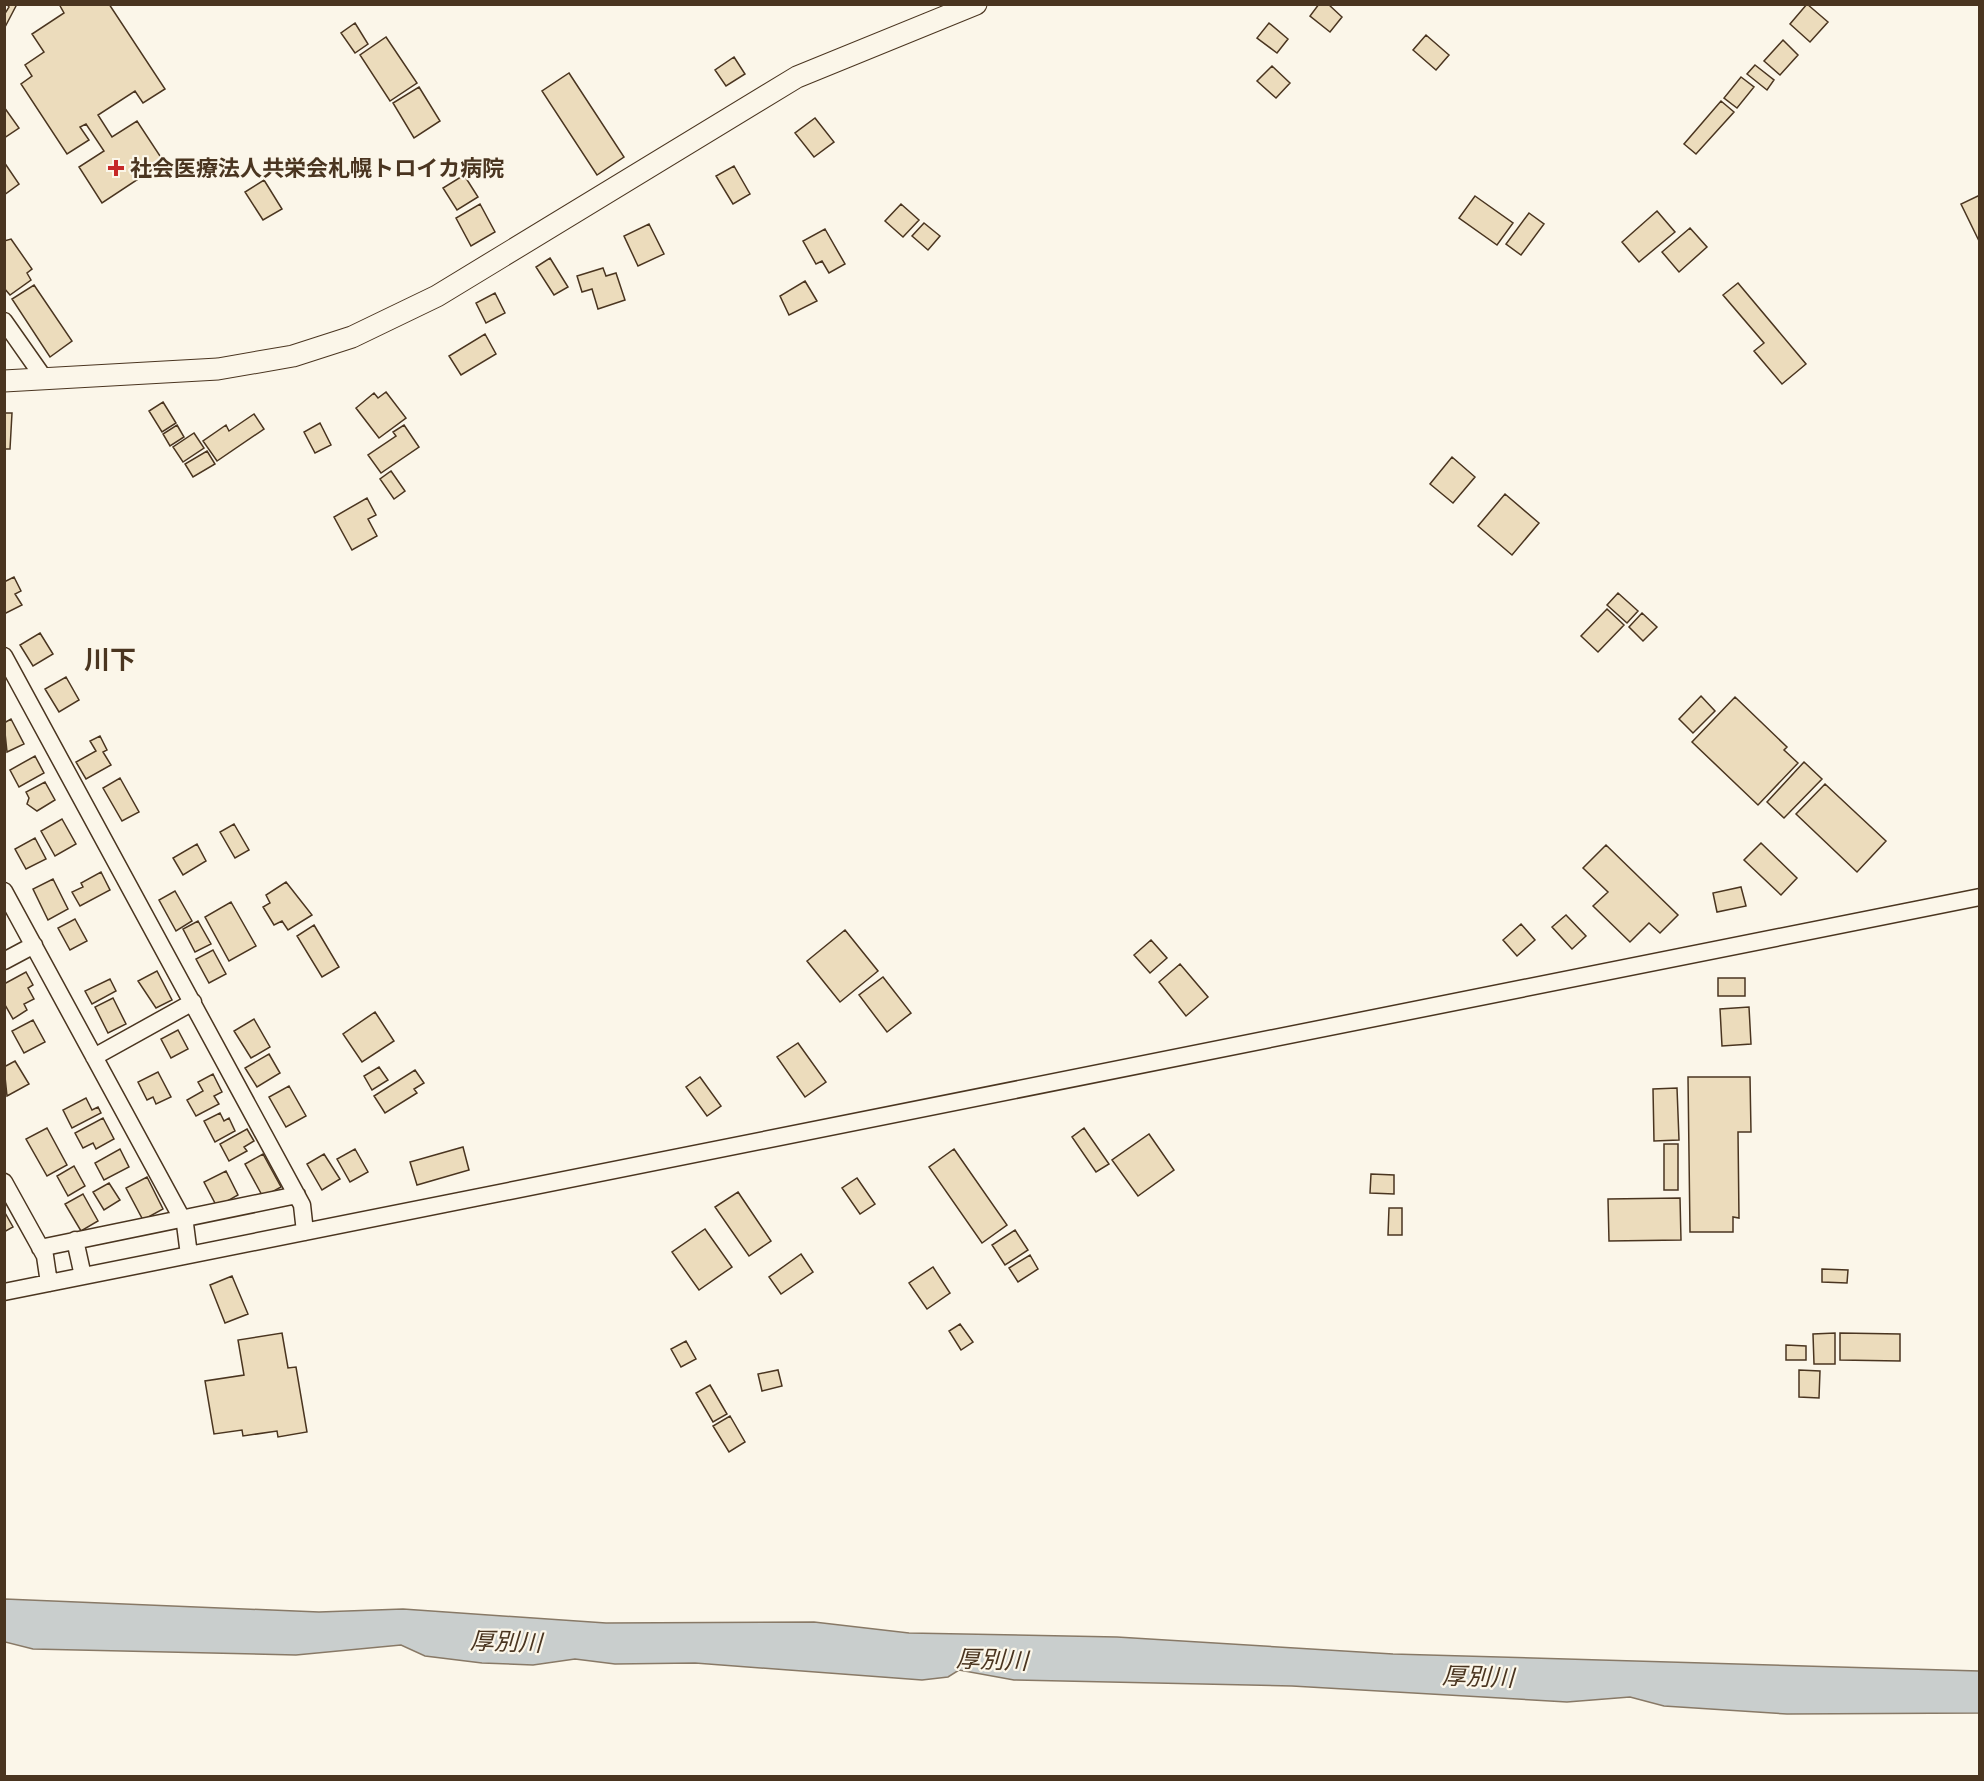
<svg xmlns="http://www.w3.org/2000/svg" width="1984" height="1781" font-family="Signika,'Noto Sans JP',sans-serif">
	<rect width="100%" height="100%" fill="#fbf6e9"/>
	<path fill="#c9cecd" stroke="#887966" stroke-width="1.5" d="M 5,1599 L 319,1612 L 403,1609 L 606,1623 L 814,1622 L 909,1633 L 1117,1637 L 1393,1654 L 1979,1671 L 1979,1713 L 1787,1714 L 1664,1706 L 1630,1697 L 1567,1702 L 1292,1686 L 1014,1680 L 959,1670 L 948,1677 L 922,1680 L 695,1663 L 615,1664 L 575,1659 L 533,1665 L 482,1663 L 425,1656 L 401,1645 L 296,1655 L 33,1649 L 5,1642 Z"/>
	<path fill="#ecdcbc" stroke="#4a3520" stroke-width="1.5" d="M 7,4 L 17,4 L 4,29 L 4,15 L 9,7 Z
		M 59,4 L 109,4 L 165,89 L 143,103 L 135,91 L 98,115 L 112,137 L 137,121 L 164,162 L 102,203 L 79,167 L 104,151 L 86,124 L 80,127 L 89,140 L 67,154 L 21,84 L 32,76 L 25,65 L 44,52 L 32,34 L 64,13 Z
		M 1319,4 L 1328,4 L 1342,17 L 1330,32 L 1310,16 Z
		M 1807,4 L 1828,22 L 1810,42 L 1790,24 Z
		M 355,23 L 368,44 L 355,53 L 341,33 Z
		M 1269,23 L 1288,39 L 1277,53 L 1257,38 Z
		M 1426,35 L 1449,55 L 1436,70 L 1413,50 Z
		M 386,37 L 417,83 L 390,101 L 360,55 Z
		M 1783,40 L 1798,55 L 1780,75 L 1764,61 Z
		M 734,57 L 745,74 L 726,86 L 715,70 Z
		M 1755,65 L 1774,80 L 1767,90 L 1747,74 Z
		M 1272,66 L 1290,83 L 1276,98 L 1257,81 Z
		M 569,73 L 624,157 L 597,175 L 542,91 Z
		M 1741,77 L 1754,87 L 1737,108 L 1724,98 Z
		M 419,87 L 440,121 L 414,138 L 393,103 Z
		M 1721,101 L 1734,112 L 1696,154 L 1684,144 Z
		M 4,107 L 19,128 L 4,138 Z
		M 815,118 L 834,142 L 814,157 L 795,133 Z
		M 4,162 L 19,184 L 4,195 Z
		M 734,166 L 750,194 L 733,204 L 716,176 Z
		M 464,175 L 478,197 L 457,210 L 443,188 Z
		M 264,180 L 282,209 L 263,220 L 245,192 Z
		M 1980,195 L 1980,243 L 1961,204 Z
		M 1475,196 L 1513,223 L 1497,245 L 1459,218 Z
		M 480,204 L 495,232 L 471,246 L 456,218 Z
		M 901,204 L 919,220 L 903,237 L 885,221 Z
		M 1657,211 L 1675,232 L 1639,262 L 1622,242 Z
		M 1529,213 L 1544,224 L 1521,255 L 1506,244 Z
		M 924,223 L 940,236 L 928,250 L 912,236 Z
		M 649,224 L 664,254 L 638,266 L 624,236 Z
		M 1690,228 L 1707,247 L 1679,272 L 1662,252 Z
		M 825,229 L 845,264 L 829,273 L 822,261 L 816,264 L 803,241 Z
		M 11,239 L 32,269 L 27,273 L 31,280 L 10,295 L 4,288 L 4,241 Z
		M 550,258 L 568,287 L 554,295 L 536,267 Z
		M 603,268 L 606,276 L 616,273 L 625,300 L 598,309 L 592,289 L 582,292 L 577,276 Z
		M 805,281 L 817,301 L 789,315 L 780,296 Z
		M 1738,283 L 1806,364 L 1782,384 L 1754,351 L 1764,343 L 1723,295 Z
		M 34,285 L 72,341 L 50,357 L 12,299 Z
		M 495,293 L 505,313 L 486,323 L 476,303 Z
		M 485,334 L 496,354 L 461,375 L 449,356 Z
		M 386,392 L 406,418 L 379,438 L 356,408 L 374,393 L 378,398 Z
		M 163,402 L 176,423 L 162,432 L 149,411 Z
		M 4,413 L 12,413 L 10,449 L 4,449 Z
		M 254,414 L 264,429 L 217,461 L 203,441 L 226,425 L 229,431 Z
		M 320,423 L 331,445 L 315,453 L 304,432 Z
		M 177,425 L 184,437 L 170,446 L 163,434 Z
		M 404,425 L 419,447 L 381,473 L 368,455 L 396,436 L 393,432 Z
		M 194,433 L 204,448 L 183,462 L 173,447 Z
		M 207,451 L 215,464 L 193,477 L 185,464 Z
		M 1452,457 L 1475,477 L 1453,503 L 1430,484 Z
		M 391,471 L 405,491 L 394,499 L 380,479 Z
		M 1505,494 L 1539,523 L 1512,555 L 1478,526 Z
		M 367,498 L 376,515 L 368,519 L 377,536 L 352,550 L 334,517 Z
		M 14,577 L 21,591 L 15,594 L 22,605 L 4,614 L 4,582 Z
		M 1618,593 L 1638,611 L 1627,623 L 1607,605 Z
		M 1607,609 L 1624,625 L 1598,652 L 1581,636 Z
		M 1642,613 L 1657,627 L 1643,641 L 1629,627 Z
		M 40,633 L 53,654 L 33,666 L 20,645 Z
		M 66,677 L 79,700 L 59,712 L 45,689 Z
		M 1701,696 L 1715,711 L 1693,733 L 1679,719 Z
		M 1735,697 L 1787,747 L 1784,750 L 1798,763 L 1758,805 L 1692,742 Z
		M 11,719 L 24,744 L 7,752 L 4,723 Z
		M 100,736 L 107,750 L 103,752 L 111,765 L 86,779 L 76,762 L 96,751 L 90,741 Z
		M 35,756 L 44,773 L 19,787 L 10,770 Z
		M 1804,762 L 1822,779 L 1784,818 L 1767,802 Z
		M 120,778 L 139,812 L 122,821 L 103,788 Z
		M 45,782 L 55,800 L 37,811 L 27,804 L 29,798 L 26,792 Z
		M 1825,784 L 1886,841 L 1857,872 L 1796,814 Z
		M 62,819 L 76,844 L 55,856 L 41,831 Z
		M 234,824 L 249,850 L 235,858 L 220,832 Z
		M 35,838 L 46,859 L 26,869 L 15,849 Z
		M 1761,843 L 1797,878 L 1781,895 L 1744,860 Z
		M 197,844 L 206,861 L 183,875 L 173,858 Z
		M 1606,845 L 1678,915 L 1660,933 L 1649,923 L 1630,942 L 1593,906 L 1608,892 L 1583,868 Z
		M 101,872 L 110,890 L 80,906 L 72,892 L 83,887 L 81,883 Z
		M 53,879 L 68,909 L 48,920 L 33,889 Z
		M 286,882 L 312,915 L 288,930 L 282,921 L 274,925 L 263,907 L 270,903 L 266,895 Z
		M 1741,887 L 1746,906 L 1717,912 L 1713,893 Z
		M 175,891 L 192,921 L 176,931 L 159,900 Z
		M 231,902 L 256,946 L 229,961 L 205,917 Z
		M 1566,915 L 1586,936 L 1572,949 L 1552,927 Z
		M 75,919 L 87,941 L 70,950 L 58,928 Z
		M 198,921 L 211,944 L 195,952 L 183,929 Z
		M 1521,924 L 1535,940 L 1517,956 L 1503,940 Z
		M 314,925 L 339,967 L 322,977 L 297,936 Z
		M 845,930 L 878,971 L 840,1002 L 807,961 Z
		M 1151,940 L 1167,958 L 1150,973 L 1134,955 Z
		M 213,950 L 226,974 L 209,983 L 196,959 Z
		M 1180,964 L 1208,997 L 1186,1016 L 1159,982 Z
		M 157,971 L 172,1000 L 156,1008 L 138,981 Z
		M 26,972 L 33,985 L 28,988 L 34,999 L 24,1004 L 27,1010 L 13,1019 L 4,1003 L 4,984 Z
		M 883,977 L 911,1013 L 887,1032 L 859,995 Z
		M 1718,978 L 1745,978 L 1745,996 L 1718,996 Z
		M 110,979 L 116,991 L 92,1004 L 85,991 Z
		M 113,998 L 126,1024 L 108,1033 L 95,1007 Z
		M 1749,1007 L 1751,1044 L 1722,1046 L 1720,1009 Z
		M 375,1012 L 394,1041 L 362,1062 L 343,1034 Z
		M 254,1019 L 270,1047 L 251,1058 L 234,1031 Z
		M 33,1020 L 45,1042 L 24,1053 L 12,1031 Z
		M 178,1030 L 188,1049 L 171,1058 L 161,1039 Z
		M 798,1043 L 826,1082 L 805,1097 L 777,1057 Z
		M 269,1054 L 280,1073 L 257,1087 L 245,1068 Z
		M 15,1061 L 29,1084 L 7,1096 L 4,1067 Z
		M 379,1067 L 388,1080 L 372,1090 L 364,1076 Z
		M 415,1070 L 424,1083 L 414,1089 L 417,1093 L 385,1113 L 374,1096 Z
		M 158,1072 L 171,1097 L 156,1104 L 153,1097 L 147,1100 L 138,1082 Z
		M 213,1074 L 222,1092 L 214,1096 L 219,1104 L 196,1116 L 187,1100 L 203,1091 L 198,1082 Z
		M 700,1077 L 721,1106 L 707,1116 L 686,1087 Z
		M 1688,1077 L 1750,1077 L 1751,1132 L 1738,1132 L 1739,1218 L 1733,1217 L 1733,1232 L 1690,1232 Z
		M 289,1086 L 306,1116 L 286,1127 L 269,1097 Z
		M 1677,1088 L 1679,1140 L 1654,1141 L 1653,1089 Z
		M 86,1098 L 92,1110 L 98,1107 L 101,1113 L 72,1128 L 63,1110 Z
		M 220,1113 L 224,1121 L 229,1118 L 235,1131 L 215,1142 L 204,1121 Z
		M 103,1118 L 114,1139 L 96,1149 L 93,1143 L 83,1148 L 75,1133 Z
		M 47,1128 L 67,1165 L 47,1176 L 26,1139 Z
		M 1084,1128 L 1109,1164 L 1096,1172 L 1072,1137 Z
		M 247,1129 L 254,1141 L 244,1147 L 247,1151 L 229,1161 L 220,1144 Z
		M 1149,1134 L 1174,1170 L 1138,1196 L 1112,1160 Z
		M 1664,1144 L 1678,1144 L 1678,1190 L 1664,1190 Z
		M 463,1147 L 469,1170 L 417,1185 L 410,1162 Z
		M 120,1149 L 129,1167 L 104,1180 L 95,1163 Z
		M 355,1149 L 368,1172 L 350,1182 L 337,1159 Z
		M 954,1149 L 1007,1225 L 982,1243 L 929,1167 Z
		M 263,1154 L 281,1187 L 263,1197 L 245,1164 Z
		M 324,1154 L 340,1179 L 322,1190 L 307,1164 Z
		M 74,1166 L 85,1186 L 68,1196 L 57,1176 Z
		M 226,1171 L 238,1195 L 217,1207 L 204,1182 Z
		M 1371,1174 L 1394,1175 L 1394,1194 L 1370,1193 Z
		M 147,1177 L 163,1209 L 143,1220 L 126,1188 Z
		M 857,1178 L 875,1204 L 860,1214 L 842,1188 Z
		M 109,1183 L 120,1200 L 104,1210 L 93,1192 Z
		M 738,1192 L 771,1241 L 749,1256 L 715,1207 Z
		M 83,1194 L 98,1221 L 81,1231 L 65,1204 Z
		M 1680,1198 L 1681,1240 L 1609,1241 L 1608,1199 Z
		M 1389,1208 L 1402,1208 L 1402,1235 L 1388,1235 Z
		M 4,1211 L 13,1227 L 4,1232 Z
		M 705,1229 L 732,1267 L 699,1290 L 672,1252 Z
		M 1015,1230 L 1028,1250 L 1005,1265 L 992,1245 Z
		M 801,1254 L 813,1272 L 781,1294 L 769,1277 Z
		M 1030,1255 L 1038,1269 L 1018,1282 L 1009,1268 Z
		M 933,1267 L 950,1293 L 927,1309 L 909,1283 Z
		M 1822,1269 L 1848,1270 L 1847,1283 L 1822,1282 Z
		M 232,1276 L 248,1314 L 225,1323 L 210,1285 Z
		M 960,1324 L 973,1342 L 961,1350 L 949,1331 Z
		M 282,1333 L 288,1368 L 296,1367 L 307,1432 L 278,1437 L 277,1431 L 243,1436 L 242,1430 L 214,1434 L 205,1381 L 244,1375 L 238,1340 Z
		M 1835,1333 L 1835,1364 L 1814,1364 L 1813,1334 Z
		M 1840,1333 L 1900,1334 L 1900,1361 L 1840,1360 Z
		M 686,1341 L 696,1359 L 681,1367 L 671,1349 Z
		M 1786,1345 L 1806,1346 L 1806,1360 L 1786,1360 Z
		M 778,1370 L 782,1386 L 762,1391 L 758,1374 Z
		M 1799,1370 L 1820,1371 L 1819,1398 L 1799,1397 Z
		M 710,1385 L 727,1414 L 713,1422 L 696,1393 Z
		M 730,1416 L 745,1442 L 729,1452 L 713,1426 Z"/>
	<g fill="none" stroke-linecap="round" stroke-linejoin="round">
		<g stroke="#4a3520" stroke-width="19">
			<path id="minor" d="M 4,321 L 44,378
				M 4,656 L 302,1205 L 305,1232
				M 4,891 L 185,1224 L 189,1255
				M 4,961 L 34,945
				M 94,1057 L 193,1002
				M 4,1182 L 45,1256 L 49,1283
				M 75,1240 L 83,1276
				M 40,1248 L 297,1195
				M 4,1292 L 1980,897"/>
		</g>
		<g stroke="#4a3520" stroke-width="23">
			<path id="tertiary" d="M 4,381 L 218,369 L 293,356 L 352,337 L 437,296 L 797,77 L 976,4"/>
		</g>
		<use href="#minor" stroke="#fbf6e9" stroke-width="16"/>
		<use href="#tertiary" stroke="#fbf6e9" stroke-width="21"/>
	</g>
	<path fill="#c62828" stroke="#fbf6e9" stroke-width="2" d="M113 159h6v6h6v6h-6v6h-6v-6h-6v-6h6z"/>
	<g text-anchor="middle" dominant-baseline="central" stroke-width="4.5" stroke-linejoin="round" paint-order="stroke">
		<g font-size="22" font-weight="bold" fill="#4a3520" stroke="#fbf6e9" text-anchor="start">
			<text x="130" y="168">社会医療法人共栄会札幌トロイカ病院</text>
		</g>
		<g font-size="24" font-style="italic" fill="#4a3520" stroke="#fbf6e9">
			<text transform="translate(506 1642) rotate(2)">厚別川</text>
			<text transform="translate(992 1660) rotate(2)">厚別川</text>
			<text transform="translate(1478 1677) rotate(2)">厚別川</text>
		</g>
		<g font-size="26" font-weight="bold" fill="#4a3520" stroke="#fbf6e9">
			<text x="110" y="661">川下</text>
		</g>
	</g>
	<rect width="1984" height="1781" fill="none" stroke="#4a3520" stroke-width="12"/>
</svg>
